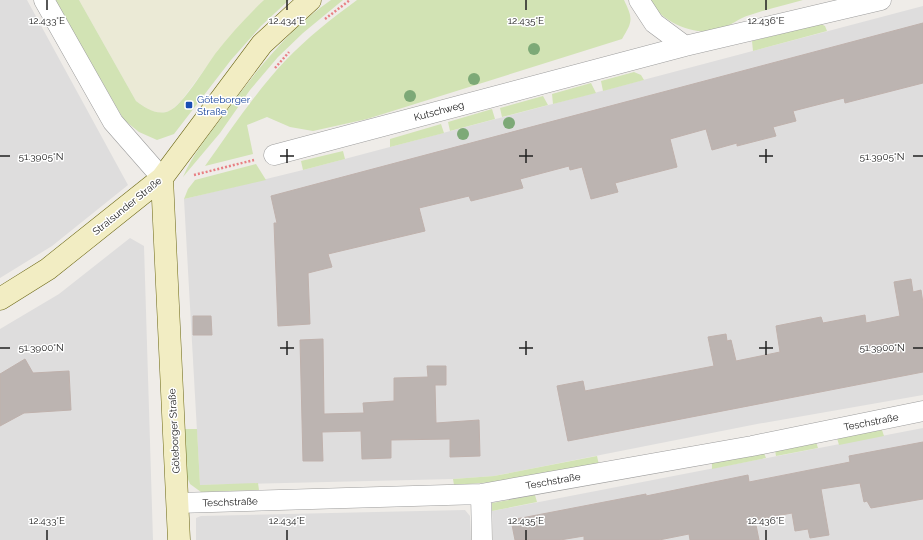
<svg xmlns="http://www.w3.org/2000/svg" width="923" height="540" font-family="Raleway,sans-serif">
	<rect width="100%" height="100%" fill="#efece8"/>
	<path fill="#dedddd" d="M 0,0 L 27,0 L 128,185 L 52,246 L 0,278 Z
		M 923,6 L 923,395 L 757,424 L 494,476 L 453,479 L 200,485 L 184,199 L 303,170 Z
		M 130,238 L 144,246 L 153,540 L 0,540 L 0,329 L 59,294 Z
		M 923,428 L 923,540 L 493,540 L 492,511 Z
		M 465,510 L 470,516 L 471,540 L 196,540 L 196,518 L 201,516 Z"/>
	<path fill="#ebead6" d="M 79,0 L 264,0 L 249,15 L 216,54 L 181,101 L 170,111 L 160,113 L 149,110 L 136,101 Z"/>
	<path fill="#d2e3b4" d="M 55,0 L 79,0 L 136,101 C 145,108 157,116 169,111 C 183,105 205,68 215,54 C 230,35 246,17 264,0 L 289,0 L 261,26 L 231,60 L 174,134 L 157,140 L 139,132 L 124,120 Z
		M 331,0 L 343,0 L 303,33 L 278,57 L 250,90 L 220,133 L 183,177 C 193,154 208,136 223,116 C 253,75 288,29 331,0 Z
		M 357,0 L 624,0 C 633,19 633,21 622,39 L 367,119 L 313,131 L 290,127 L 267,117 L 247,125 L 253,154 L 205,166 C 230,131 255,93 285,61 C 307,38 331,19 357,0 Z
		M 650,0 L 803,0 C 786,5 767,9 750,15 C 739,18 730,26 719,30 C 696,37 660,22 650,0 Z
		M 821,24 L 825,26 L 827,31 L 753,51 L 752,41 Z
		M 634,72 L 641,75 L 644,80 L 603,91 L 601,81 Z
		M 591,83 L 596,93 L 553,104 L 552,94 Z
		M 543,96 L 548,105 L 502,117 L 500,108 Z
		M 492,109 L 495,119 L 450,131 L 448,122 Z
		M 441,124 L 444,133 L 390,147 L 390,139 Z
		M 343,151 L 345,159 L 303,170 L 301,161 Z
		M 256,164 L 266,180 L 184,199 L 188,189 L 195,180 Z
		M 185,429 L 197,429 L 200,485 L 258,483 L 259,490 L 201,492 L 190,484 L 187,477 Z
		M 882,430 L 884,436 L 839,445 L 837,438 Z
		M 816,442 L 818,448 L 776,456 L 775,450 Z
		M 764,453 L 766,458 L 712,469 L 712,463 Z
		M 597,456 L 599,465 L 494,482 L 454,485 L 453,479 L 494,476 Z
		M 535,495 L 537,502 L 492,511 L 492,503 Z"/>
	<path fill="#bcb4b1" stroke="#bfb1ac" d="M 923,23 L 923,83 L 845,103 L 844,98 L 793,111 L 796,121 L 773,127 L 776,136 L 737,146 L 737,143 L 712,150 L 706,129 L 670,139 L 677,167 L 615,183 L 618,192 L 591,199 L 582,167 L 570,170 L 569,166 L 520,179 L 523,188 L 471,201 L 469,196 L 419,208 L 425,231 L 328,254 L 332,267 L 308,273 L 310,324 L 278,326 L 274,223 L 277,223 L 271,196 Z
		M 911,279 L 913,292 L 921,290 L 923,303 L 923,372 L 568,441 L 557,386 L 583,381 L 585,391 L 714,366 L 708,337 L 726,334 L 727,341 L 731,340 L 736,361 L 780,352 L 776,326 L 821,317 L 823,323 L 865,315 L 866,323 L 900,316 L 894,282 Z
		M 193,316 L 211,316 L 212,335 L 193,335 Z
		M 323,339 L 324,414 L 364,413 L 363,403 L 394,401 L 394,378 L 428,377 L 427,366 L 446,366 L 446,385 L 435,385 L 436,423 L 479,420 L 480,456 L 450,457 L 450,439 L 391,440 L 391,458 L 362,459 L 361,431 L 322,432 L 323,461 L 303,461 L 300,340 Z
		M 25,359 L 33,373 L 69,371 L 71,410 L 24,413 L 0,426 L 0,374 Z
		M 923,442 L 923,499 L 871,508 L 867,501 L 864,502 L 860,483 L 821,489 L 829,535 L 810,538 L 808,529 L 795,531 L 792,513 L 755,520 L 759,540 L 690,540 L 689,534 L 659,540 L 584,540 L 584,536 L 560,540 L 515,540 L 511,520 L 646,494 L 646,496 L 748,475 L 749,482 L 850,462 L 849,456 Z"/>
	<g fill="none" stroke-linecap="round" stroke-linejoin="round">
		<g stroke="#9d9d9d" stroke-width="21">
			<path id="street" d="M 44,0 L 113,122 L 162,178
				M 639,0 L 654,23 L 685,46 L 881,0
				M 274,155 L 685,46
				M 481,494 L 482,540
				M 177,503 L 481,494 L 752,446 L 923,411"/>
		</g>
		<g stroke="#6b6713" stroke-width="23">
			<path id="secondary" d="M 162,178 L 179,540
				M 0,299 L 48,269 L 162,178 L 262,44 L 310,0"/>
		</g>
		<path stroke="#e88084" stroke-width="2.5" stroke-dasharray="2 2" stroke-linecap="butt" d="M 325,19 L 350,0
			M 275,68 L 289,52
			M 194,175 L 254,160"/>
		<use href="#street" stroke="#fff" stroke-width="20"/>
		<use href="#secondary" stroke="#f2edc3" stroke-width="22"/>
	</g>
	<g fill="#7da977">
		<circle cx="534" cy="49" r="6"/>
		<circle cx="474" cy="79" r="6"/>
		<circle cx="410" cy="96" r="6"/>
		<circle cx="509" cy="123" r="6"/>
		<circle cx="463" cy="134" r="6"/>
	</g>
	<path fill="none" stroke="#202020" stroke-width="1.5" d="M 47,0 L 47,10M 287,0 L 287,10M 526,0 L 526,10M 766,0 L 766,10M 287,149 L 287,163M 526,149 L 526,163M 766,149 L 766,163M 0,156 L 10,156M 280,156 L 294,156M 519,156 L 533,156M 759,156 L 773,156M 913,156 L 923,156M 287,341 L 287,355M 526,341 L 526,355M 766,341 L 766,355M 0,348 L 10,348M 280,348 L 294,348M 519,348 L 533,348M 759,348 L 773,348M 913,348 L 923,348M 47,530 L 47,540M 287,530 L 287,540M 526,530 L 526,540M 766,530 L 766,540"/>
	<rect fill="#1a4fb4" stroke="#fff" stroke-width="1.5" x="185" y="101" width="8" height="8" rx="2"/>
	<g text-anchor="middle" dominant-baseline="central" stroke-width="3" stroke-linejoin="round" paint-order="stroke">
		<g font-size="10" fill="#164399" stroke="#fff" text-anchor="start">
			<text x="197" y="99">Göteborger<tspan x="197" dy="12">Straße</tspan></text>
		</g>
		<g font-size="10" fill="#202020" stroke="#fff">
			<text transform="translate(439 111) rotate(-15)">Kutschweg</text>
			<text transform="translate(127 206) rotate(-39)">Stralsunder Straße</text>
			<text transform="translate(871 422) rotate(-11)">Teschstraße</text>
			<text transform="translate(174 431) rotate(-93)">Göteborger Straße</text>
			<text transform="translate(553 481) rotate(-10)">Teschstraße</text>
			<text transform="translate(230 502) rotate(-2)">Teschstraße</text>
		</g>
	</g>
	<g font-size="10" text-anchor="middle" fill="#202020" stroke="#fff" stroke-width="3" stroke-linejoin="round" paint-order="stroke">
		<text x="47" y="24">12.433°E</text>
		<text x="287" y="24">12.434°E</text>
		<text x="526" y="24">12.435°E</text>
		<text x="766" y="24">12.436°E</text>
		<text x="41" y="160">51.3905°N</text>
		<text x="882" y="160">51.3905°N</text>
		<text x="41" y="351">51.3900°N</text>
		<text x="882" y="351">51.3900°N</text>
		<text x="47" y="524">12.433°E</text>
		<text x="287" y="524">12.434°E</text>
		<text x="526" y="524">12.435°E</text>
		<text x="766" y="524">12.436°E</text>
	</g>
</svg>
